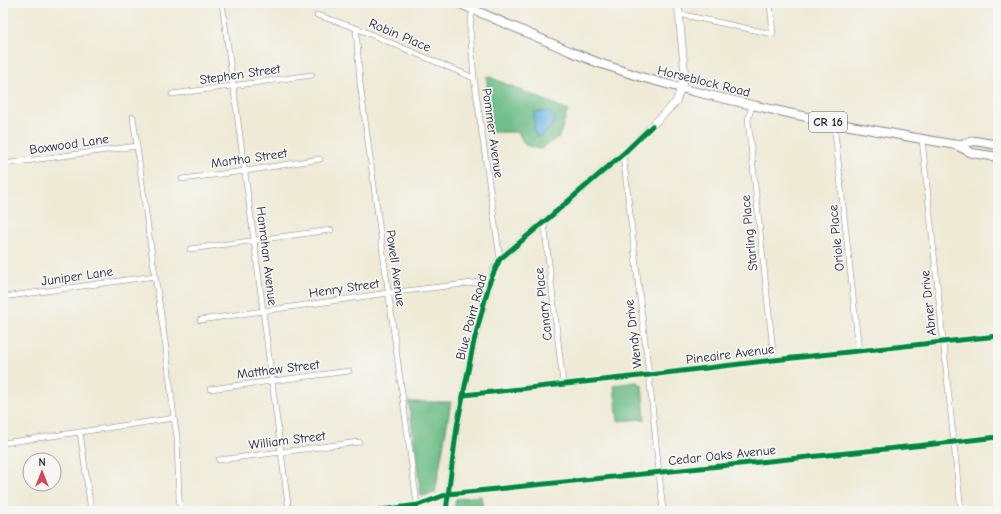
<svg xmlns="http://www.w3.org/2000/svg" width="1001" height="514" font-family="'Comic Neue',sans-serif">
	<rect width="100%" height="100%" fill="#f6f6f2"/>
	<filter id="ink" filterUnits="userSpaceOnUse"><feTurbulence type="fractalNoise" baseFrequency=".025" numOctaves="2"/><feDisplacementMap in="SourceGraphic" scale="8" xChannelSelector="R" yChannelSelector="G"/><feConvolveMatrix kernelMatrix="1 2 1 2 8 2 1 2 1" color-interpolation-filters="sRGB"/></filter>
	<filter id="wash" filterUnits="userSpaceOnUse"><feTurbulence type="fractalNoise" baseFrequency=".012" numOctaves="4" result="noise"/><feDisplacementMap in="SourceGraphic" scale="16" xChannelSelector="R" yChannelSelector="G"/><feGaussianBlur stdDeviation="0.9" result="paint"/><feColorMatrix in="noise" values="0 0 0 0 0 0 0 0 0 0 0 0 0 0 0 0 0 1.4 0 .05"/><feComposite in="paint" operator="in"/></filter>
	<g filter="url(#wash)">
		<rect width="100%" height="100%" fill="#eeead6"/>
		<path fill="#70be89" stroke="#497062" d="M 487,76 L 568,110 L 559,137 L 540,149 L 525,145 L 518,132 L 488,132 Z
			M 637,382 L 642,385 L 645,419 L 618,421 L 614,385 Z
			M 409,402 L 451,402 L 435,493 L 421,496 Z
			M 481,496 L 483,511 L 454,511 L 456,499 Z"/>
		<path fill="#66b4e0" stroke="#446b8e" d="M 534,112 L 550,112 L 554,117 L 554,123 L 543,135 L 536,136 L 534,129 Z"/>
	</g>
	<g filter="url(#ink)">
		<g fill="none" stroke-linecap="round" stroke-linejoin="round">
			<g stroke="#888688" stroke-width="6">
				<path id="minor" d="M 222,3 L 254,240 L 281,452 L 289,511
					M 473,9 L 471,19 L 470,29 L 474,78 L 500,259
					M 679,14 L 773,34 L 770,3
					M 317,15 L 356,28 L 474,78
					M 356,28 L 360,83 L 378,216 L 418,511
					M 172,94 L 312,75
					M 752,105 L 748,120 L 774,360
					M 133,117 L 149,235 L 166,348 L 174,418 L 177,437 L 179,499 L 181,511
					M 834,123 L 859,351
					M 922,139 L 961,511
					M 623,154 L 649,375 L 663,511
					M 3,164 L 137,146
					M 182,179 L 245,171 L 320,159
					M 544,222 L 563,383
					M 190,249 L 331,230
					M 3,297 L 155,276
					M 200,320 L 388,293 L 490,281
					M 210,389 L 349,371
					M 464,395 L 649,375 L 774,360 L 998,336
					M 80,432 L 91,511
					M 3,443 L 80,432 L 174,418
					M 219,460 L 359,442
					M 373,511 L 418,505 L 448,494 L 954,442 L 998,437"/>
			</g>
			<g stroke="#888688" stroke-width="8">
				<path id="tertiary" d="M 446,511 L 457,426 L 474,341 L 490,281 L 494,270 L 500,259 L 544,222 L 623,154 L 676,102 L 685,76 L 678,3"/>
			</g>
			<g stroke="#888688" stroke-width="10">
				<path id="primary" d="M 458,3 L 574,53 L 599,63 L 641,77 L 692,91 L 752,105 L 834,123 L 922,139 L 956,145 L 972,153 L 998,157
					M 956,145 L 975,141 L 998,145"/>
			</g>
			<use href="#minor" stroke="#fff" stroke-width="5"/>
			<use href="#tertiary" stroke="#fff" stroke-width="7"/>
			<use href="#primary" stroke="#fff" stroke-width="8"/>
			<g stroke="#f6f6f2" stroke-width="8">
				<path id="cycleway" d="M 464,395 L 649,375 L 774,360 L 998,336
					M 373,511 L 418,505 L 448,494 L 954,442 L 998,437
					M 446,511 L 457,426 L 474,341 L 490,281 L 500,259 L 544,222 L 623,154 L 652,126"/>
			</g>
			<use href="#cycleway" stroke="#00873e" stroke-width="5"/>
		</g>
	</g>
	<g text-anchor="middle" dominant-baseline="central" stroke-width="3.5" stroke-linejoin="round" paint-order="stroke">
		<rect fill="#f6f6f2" stroke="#626272" stroke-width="1" x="809" y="112" width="38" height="20" rx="3"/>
		<g font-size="12" font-weight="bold" fill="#22223b">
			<text x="828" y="122">CR 16</text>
		</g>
		<g font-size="13" fill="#22223b" stroke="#f6f6f2">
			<text transform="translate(400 35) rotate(23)">Robin Place</text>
			<text transform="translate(240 74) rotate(-8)">Stephen Street</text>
			<text transform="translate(704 81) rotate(14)">Horseblock Road</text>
			<text transform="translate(493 133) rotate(82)">Pommer Avenue</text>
			<text transform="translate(69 144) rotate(-8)">Boxwood Lane</text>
			<text transform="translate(249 158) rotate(-8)">Martha Street</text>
			<text transform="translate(749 233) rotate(-96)">Starling Place</text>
			<text transform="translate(836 238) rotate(-96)">Oriole Place</text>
			<text transform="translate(267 256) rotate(83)">Hanrahan Avenue</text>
			<text transform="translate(396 268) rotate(82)">Powell Avenue</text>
			<text transform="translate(77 276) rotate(-8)">Juniper Lane</text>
			<text transform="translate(344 288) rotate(-8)">Henry Street</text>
			<text transform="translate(928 303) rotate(-96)">Abner Drive</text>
			<text transform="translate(543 304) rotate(-97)">Canary Place</text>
			<text transform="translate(471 317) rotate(-75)">Blue Point Road</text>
			<text transform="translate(633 334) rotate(-97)">Wendy Drive</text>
			<text transform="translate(730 354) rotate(-7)">Pineaire Avenue</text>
			<text transform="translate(278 369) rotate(-7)">Matthew Street</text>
			<text transform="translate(287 440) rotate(-7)">William Street</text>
			<text transform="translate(722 455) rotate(-6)">Cedar Oaks Avenue</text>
		</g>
	</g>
	<rect width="1001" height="514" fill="none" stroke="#f6f6f2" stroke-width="16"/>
	<g transform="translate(42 472)"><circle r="19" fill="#f6f6f2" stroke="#a1a1a9"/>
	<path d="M0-3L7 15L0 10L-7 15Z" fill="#d1495b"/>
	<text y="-6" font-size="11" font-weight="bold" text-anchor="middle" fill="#22223b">N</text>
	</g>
</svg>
